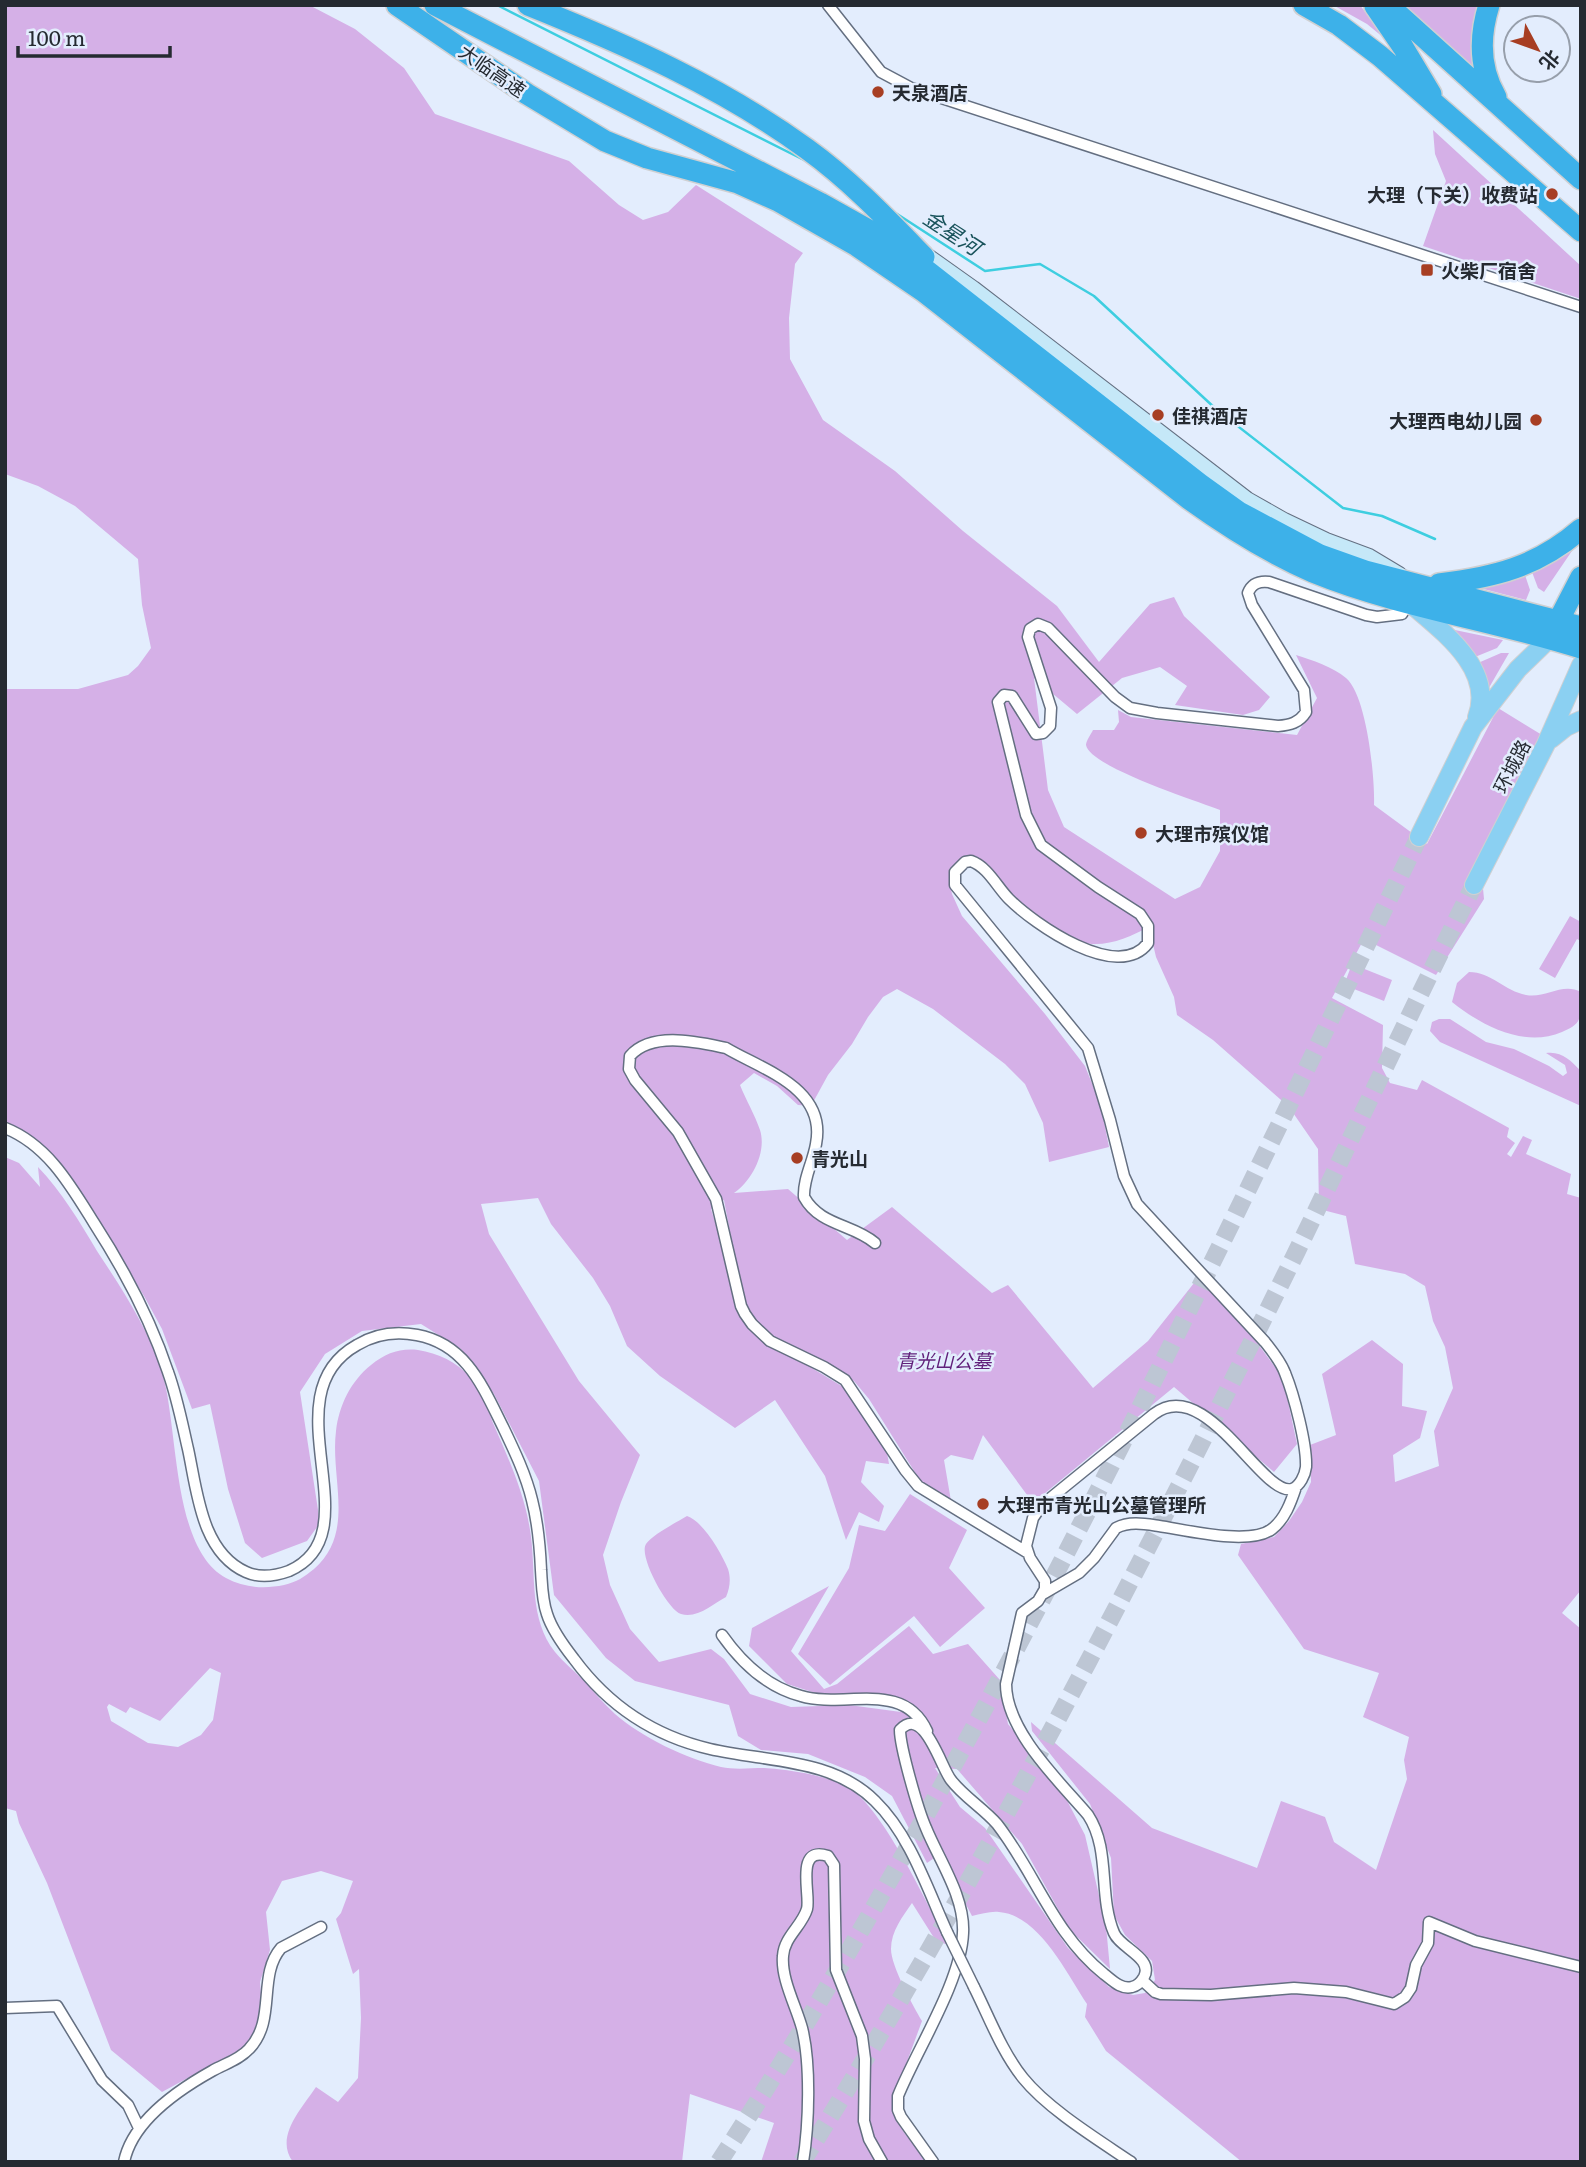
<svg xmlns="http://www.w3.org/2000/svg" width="1586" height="2167" font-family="Literata,'Noto Sans SC',serif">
	<rect width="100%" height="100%" fill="#e3edfd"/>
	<path fill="#d5b0e7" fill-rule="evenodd" d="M 5,5 L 309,5 L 355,29 L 404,68 L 435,114 L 569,161 L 619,205 L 643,220 L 668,212 L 696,185 L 803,253 L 795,264 L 789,318 L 790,359 L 823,420 L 895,471 L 963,531 L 1057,606 L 1099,662 L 1150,604 L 1174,597 L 1184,616 L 1270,697 L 1259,710 L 1243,715 L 1175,705 L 1187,686 L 1160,667 L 1122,678 L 1077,714 L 1034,678 L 1048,790 L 1064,827 L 1175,899 L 1200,887 L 1220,851 L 1220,810 C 1197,801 1090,767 1086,745 C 1086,741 1091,734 1093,730 L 1114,730 L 1119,722 L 1118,710 L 1131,717 L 1297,735 L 1317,698 L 1296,655 C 1312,660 1333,667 1346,678 C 1367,696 1375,778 1374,805 L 1427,844 L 1498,708 L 1542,735 L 1468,883 L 1483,888 L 1484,899 L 1436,975 L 1364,939 L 1332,998 L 1383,1025 L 1382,1068 L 1390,1083 L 1417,1090 L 1422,1080 L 1509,1128 L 1507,1137 L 1515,1143 L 1507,1154 L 1511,1157 L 1523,1136 L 1532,1140 L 1526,1154 L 1571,1174 L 1567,1194 L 1581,1198 L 1581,1590 L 1562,1613 L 1581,1629 L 1581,2162 L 1242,2162 L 1106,2051 L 1085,2017 L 1087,2004 C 1067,1974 1039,1915 999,1912 C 991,1911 981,1914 972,1916 L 940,1854 L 927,1863 L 892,1796 L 865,1777 L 808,1754 L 761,1750 L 738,1736 L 729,1705 L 635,1681 L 606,1658 L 554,1595 L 539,1481 L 494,1394 L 461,1349 L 421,1324 L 362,1331 L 325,1354 L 300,1392 L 320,1523 L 307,1541 L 262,1558 L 245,1543 L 228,1489 L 210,1404 L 192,1409 L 162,1329 L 144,1296 L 65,1170 L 43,1146 L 16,1127 L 5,1123 L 5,689 L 78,689 L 128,675 L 138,666 L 151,648 L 142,605 L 138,559 L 75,506 L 38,486 L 5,474 ZM 977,860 C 1004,889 1050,941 1092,944 C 1113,945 1131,936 1149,927 L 1156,957 L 1174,997 L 1177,1015 L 1213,1040 L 1289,1107 L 1318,1149 L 1319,1209 L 1346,1216 L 1355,1264 L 1405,1274 L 1425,1286 L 1433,1321 L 1445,1347 L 1453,1388 L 1434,1431 L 1439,1466 L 1395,1482 L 1393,1455 L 1420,1438 L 1427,1411 L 1402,1406 L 1403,1364 L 1372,1340 L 1322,1374 L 1336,1435 L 1310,1445 L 1311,1482 L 1302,1502 L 1289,1521 L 1274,1537 L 1241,1544 L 1238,1555 L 1304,1649 L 1379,1673 L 1363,1717 L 1409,1737 L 1404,1760 L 1407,1779 L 1376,1870 L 1334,1842 L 1325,1817 L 1281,1801 L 1257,1868 L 1152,1828 L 1031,1722 L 1032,1731 L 1090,1804 L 1111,1858 L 1114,1915 L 1125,1935 L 1152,1961 L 1155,1980 L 1145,1993 L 1133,1995 L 1109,1987 L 1068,1948 L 985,1828 L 960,1807 L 935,1768 L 957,1769 L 1022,1844 L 1069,1929 L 1110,1969 L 1106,1926 L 1085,1835 L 1060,1787 L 1008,1724 L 1000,1680 L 968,1644 L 933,1654 L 909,1626 L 837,1684 L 824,1689 L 791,1651 L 829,1586 L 752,1628 L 749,1646 L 787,1684 L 825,1696 L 894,1696 L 901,1712 L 849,1705 L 791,1707 L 750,1694 L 724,1659 L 711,1649 L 659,1662 L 630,1629 L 610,1585 L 603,1555 L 621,1502 L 640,1455 L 579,1381 L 489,1234 L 481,1204 L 538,1198 L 551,1224 L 593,1278 L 610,1306 L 627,1346 L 660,1376 L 735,1428 L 775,1400 L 825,1476 L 846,1540 L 859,1512 L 879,1522 L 884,1506 L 861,1482 L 866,1461 L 889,1464 L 885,1441 L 853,1393 L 779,1348 L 751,1323 L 744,1301 L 758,1325 L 791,1353 L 854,1381 L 869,1399 L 921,1482 L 951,1501 L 944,1460 L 951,1455 L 973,1460 L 983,1435 L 1033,1503 L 1174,1387 L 1274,1472 L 1297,1444 L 1283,1378 L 1247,1329 L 1198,1278 L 1148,1341 L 1093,1388 L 1008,1285 L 992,1293 L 892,1207 L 847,1240 L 788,1189 L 734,1193 C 752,1181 767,1152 760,1130 C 755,1115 746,1100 740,1085 L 754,1073 L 777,1086 L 798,1105 L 811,1106 L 828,1075 L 852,1044 L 868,1017 L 883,997 L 897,989 L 933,1009 L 1005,1064 L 1025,1084 L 1043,1123 L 1049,1162 L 1109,1147 L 1101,1106 L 1085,1066 L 1045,1014 L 962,916 L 952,894 L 950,884 L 951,873 ZM 724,1200 L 741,1292 L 723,1248 L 711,1209 Z
		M 1333,5 L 1360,5 L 1384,38 L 1367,24 Z
		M 1398,5 L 1482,5 L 1481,80 Z
		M 1433,130 L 1581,266 L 1581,299 L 1423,246 L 1446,181 L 1435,154 Z
		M 1576,545 L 1544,592 L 1538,588 L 1532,572 Z
		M 1525,575 L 1530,590 L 1526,600 L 1476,587 Z
		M 1450,629 L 1503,640 L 1497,648 L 1475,657 Z
		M 1501,653 L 1509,653 L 1486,693 L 1478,663 Z
		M 1570,916 L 1581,922 L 1581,941 L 1577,939 L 1555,978 L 1539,969 Z
		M 1352,964 L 1392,980 L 1384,1001 L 1344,985 Z
		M 1469,972 C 1491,972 1505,991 1526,995 C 1545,999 1562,982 1581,992 C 1581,1000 1583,1011 1579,1019 C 1577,1025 1569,1029 1562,1032 C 1524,1048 1482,1026 1452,1002 L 1457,983 Z
		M 1439,1019 L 1450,1019 L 1486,1042 L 1514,1049 L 1549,1066 L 1563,1076 L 1567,1073 L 1565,1065 L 1546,1053 C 1562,1051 1570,1060 1581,1071 L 1581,1106 L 1440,1042 L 1430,1031 L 1432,1022 Z
		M 5,1157 L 19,1163 L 40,1187 L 38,1167 C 62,1192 79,1221 97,1251 C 122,1289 148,1328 162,1372 C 179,1428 171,1548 226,1578 C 244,1588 265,1589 284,1585 C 297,1582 304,1577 314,1569 C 356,1532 330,1479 336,1431 C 339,1405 351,1381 371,1365 C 386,1353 400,1348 418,1350 C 438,1353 457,1362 470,1377 C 482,1390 487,1408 493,1423 C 509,1460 526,1496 531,1537 C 536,1576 529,1619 555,1652 C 564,1663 576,1672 585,1682 C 595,1693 604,1704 615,1714 C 641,1737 687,1759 721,1767 C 735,1770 750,1768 764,1768 C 786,1769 830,1776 848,1787 C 885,1810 927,1905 949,1945 L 936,1941 L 912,1903 C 903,1916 891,1931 891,1949 C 891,1966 913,2006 922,2021 L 894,2097 C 890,2124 912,2141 928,2162 L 761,2162 L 774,2123 L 690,2094 L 682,2162 L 293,2162 C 274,2137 302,2108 316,2087 L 338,2102 L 358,2078 L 361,2018 L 359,1969 L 353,1974 L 336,1919 L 341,1913 L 353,1881 L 321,1871 L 282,1881 L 266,1912 L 270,1950 L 260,1982 L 263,2022 L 245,2047 L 162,2092 L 111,2050 L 47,1883 L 19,1823 L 16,1811 L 5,1808 ZM 210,1668 L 221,1673 L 213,1720 L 201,1735 L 178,1747 L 148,1743 L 111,1721 L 107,1707 L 109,1704 L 126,1713 L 130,1707 L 160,1721 Z
		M 910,1494 L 967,1530 L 949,1568 L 985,1608 L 940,1647 L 914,1616 L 830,1685 L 798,1654 L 849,1568 L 859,1525 L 885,1531 Z
		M 687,1516 C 703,1521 722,1554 728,1569 C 731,1578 730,1588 726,1597 C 713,1604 697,1619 681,1614 C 668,1610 638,1556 646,1544 C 652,1535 677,1522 687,1516 Z"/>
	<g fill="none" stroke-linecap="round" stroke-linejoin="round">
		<path stroke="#3ecee0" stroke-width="2.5" d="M 497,5 L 806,161
			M 894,212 L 985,271 L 1040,264 L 1094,296 L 1217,410 L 1343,508 L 1382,516 L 1435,539"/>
		<path stroke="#bdc6d4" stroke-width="18" stroke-dasharray="18 9" stroke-linecap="butt" d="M 719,2162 C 815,2015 902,1861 985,1707 C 1139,1421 1277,1128 1419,837
			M 802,2162 C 984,1871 1142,1565 1294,1257 C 1354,1133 1412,1008 1474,885"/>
		<g stroke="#646f81" stroke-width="13">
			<path id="street" d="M 828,5 L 881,72 L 911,88 L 1581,307
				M 5,1128 C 48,1145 71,1186 94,1223 C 125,1271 150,1318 168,1372 C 177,1397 182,1423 188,1449 C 197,1490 201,1552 246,1572 C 259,1578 275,1576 289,1571 C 376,1533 266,1396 357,1345 C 375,1334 396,1331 417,1335 C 466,1344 483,1387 503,1427 C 514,1450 526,1475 532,1500 C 538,1523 540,1547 541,1570 C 542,1585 542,1600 547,1614 C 552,1630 563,1645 574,1659 C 608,1705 654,1736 710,1749 C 766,1762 832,1758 875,1801 C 910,1835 927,1888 947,1932
				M 875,1243 C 853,1224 820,1226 804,1197 C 803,1179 813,1162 816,1144 C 827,1088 763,1070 726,1048 C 697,1042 652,1031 630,1056 L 629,1069 L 635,1080 L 678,1132 L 716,1199 L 741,1306 L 745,1314 L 752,1324 L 770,1341 L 824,1367 L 845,1380 L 905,1470 L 918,1486 L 1028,1553
				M 1043,1594 L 1079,1573 L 1094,1558 L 1116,1528 C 1130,1521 1145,1524 1159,1526 C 1186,1530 1250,1546 1272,1529 C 1285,1519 1291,1502 1296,1487
				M 722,1635 C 741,1662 767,1687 801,1696 C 844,1709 903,1679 927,1731
				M 1142,1980 L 1155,1992 L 1161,1994 L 1211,1995 L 1294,1988 L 1346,1992 L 1394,2004 L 1405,1997 L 1411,1988 L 1416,1965 L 1428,1943 L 1429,1922 L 1475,1941 L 1581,1967
				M 974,1987 C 989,2017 1002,2052 1023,2078 C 1048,2109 1097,2139 1131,2162
				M 5,2008 L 57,2006 L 102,2080 L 128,2105 L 139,2128
				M 124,2162 C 132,2122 178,2090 212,2071 C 224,2064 239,2060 249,2049 C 277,2020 257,1976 281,1948 L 321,1927
				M 803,2162 C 809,2125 811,2064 802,2028 C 796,2006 781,1979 783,1956 C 784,1937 802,1926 807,1909 C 811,1895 794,1845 828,1856 L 834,1865 L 836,1970 L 862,2036 L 865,2059 L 864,2121 L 869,2139 L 882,2162
				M 933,2162 L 901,2117 L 898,2110 L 898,2096 C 917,2049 961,1982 963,1933 C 965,1897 939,1860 926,1828 C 918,1810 900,1747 900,1730 C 924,1704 941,1768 951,1780 C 964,1797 983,1808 997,1824 C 1036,1874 1053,1933 1104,1974 C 1112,1980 1121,1990 1132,1987 C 1137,1986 1141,1982 1144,1977 C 1154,1958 1120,1948 1114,1933 C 1098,1895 1111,1850 1088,1815 C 1059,1781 1006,1731 1006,1684 L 1022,1613 L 1038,1601 L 1045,1589 L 1045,1581 L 1030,1558 L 1026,1546 L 1033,1518 L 1042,1505 L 1154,1414 C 1206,1374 1262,1497 1292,1489 C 1300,1486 1305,1475 1306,1467 C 1307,1445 1294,1395 1285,1373 C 1281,1362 1273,1352 1265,1342 L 1137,1204 L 1124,1176 L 1110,1120 L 1088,1048 L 955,885 L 955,872 L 965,862 L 971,861 C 988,867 997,887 1009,899 C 1034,924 1118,983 1148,943 L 1148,926 L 1140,914 L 1098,887 L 1041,845 L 1026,815 L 998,702 L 1004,695 L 1012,696 L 1036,734 L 1043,733 L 1050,726 L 1051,708 L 1028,637 L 1030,629 L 1038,624 L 1048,628 L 1115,697 L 1130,708 L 1157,713 L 1278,726 C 1290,725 1299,723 1306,712 L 1304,690 L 1252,605 L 1248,593 C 1252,583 1259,581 1269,582 L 1366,615 L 1377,617 L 1402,614 L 1408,602"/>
		</g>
		<g stroke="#646f81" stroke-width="18">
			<path id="secondary" d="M 918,250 L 973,289 L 1247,500 L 1284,521 L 1326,541 L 1369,557 L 1399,575"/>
		</g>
		<g stroke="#cfd0d2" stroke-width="20">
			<path id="primary" d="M 1411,604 C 1442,631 1495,669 1477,717
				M 1551,739 L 1566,727 L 1581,720
				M 1419,837 L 1473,727 L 1518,669 L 1550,638
				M 1474,885 L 1546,744 L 1581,665"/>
		</g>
		<g stroke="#cfd0d2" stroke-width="24">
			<path id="highway" d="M 397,5 L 527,94 L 605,141 L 647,158 L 738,183 L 778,201 L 857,246 L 923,291 L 1189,499 C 1228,527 1269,553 1313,572 C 1399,607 1493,620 1581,648
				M 435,5 L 820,203 L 872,232 L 921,266 L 1200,484 L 1239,512 L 1320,555 L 1365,571 L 1581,627
				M 528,5 C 625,44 722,87 807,149 C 850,180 887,219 924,257
				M 1304,5 L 1339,25 L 1380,56 L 1581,231
				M 1388,5 L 1581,179
				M 1489,5 C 1479,37 1479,68 1496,97
				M 1375,6 L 1403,47 L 1431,94
				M 1439,584 C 1495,577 1537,567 1581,529
				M 1552,633 L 1581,577"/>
		</g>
		<use href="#street" stroke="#fff" stroke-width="10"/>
		<use href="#secondary" stroke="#c5e8f8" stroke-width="16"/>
		<use href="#primary" stroke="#8bd0f2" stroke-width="18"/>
		<use href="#highway" stroke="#3db1e9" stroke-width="21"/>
		<g stroke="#646f81" stroke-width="13" stroke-linecap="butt">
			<path id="street-bridge" d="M 947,1932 L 974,1987"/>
		</g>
		<use href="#street-bridge" stroke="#fff" stroke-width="10"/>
	</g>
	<g fill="#a73e23" stroke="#e3edfd" stroke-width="2.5">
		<circle cx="878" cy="92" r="7"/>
		<circle cx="1552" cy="194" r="7"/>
		<rect x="1420" y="263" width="14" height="14" rx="3.5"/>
		<circle cx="1158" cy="415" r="7"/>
		<circle cx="1536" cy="420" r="7"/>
		<circle cx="1141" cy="833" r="7"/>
		<circle cx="797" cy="1158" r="7"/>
		<circle cx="983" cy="1504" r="7"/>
	</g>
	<g text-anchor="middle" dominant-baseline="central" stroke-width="5" stroke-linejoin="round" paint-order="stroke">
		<g font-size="19" fill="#252a31" stroke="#e3edfd">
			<text transform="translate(493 70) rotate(35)">大临高速</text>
			<text transform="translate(1511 766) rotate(-63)">环城路</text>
		</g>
		<g font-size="19" font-weight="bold" fill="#252a31" stroke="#e3edfd" text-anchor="start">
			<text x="892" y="92">天泉酒店</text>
			<text x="1538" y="194" text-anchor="end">大理（下关）收费站</text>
			<text x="1441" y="270">火柴厂宿舍</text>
			<text x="1172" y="415">佳祺酒店</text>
			<text x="1522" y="420" text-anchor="end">大理西电幼儿园</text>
			<text x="1155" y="833">大理市殡仪馆</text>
			<text x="811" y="1158">青光山</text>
			<text x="997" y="1504">大理市青光山公墓管理所</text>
		</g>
		<g font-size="19" font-style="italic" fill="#61217b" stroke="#e3edfd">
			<text x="944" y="1360">青光山公墓</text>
		</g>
		<g font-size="21" font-style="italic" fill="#19535b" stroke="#e3edfd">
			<text transform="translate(953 231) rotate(33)">金星河</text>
		</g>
	</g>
	<rect width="1586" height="2167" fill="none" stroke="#252a31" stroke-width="14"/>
	<g transform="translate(1537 49) rotate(131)"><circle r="33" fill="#e3edfd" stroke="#979fab" stroke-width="2"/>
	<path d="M0-5L12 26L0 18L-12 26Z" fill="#a73e23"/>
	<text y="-10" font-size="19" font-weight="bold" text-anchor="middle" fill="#252a31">北</text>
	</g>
	<path d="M18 46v10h152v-10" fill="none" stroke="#252a31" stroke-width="3.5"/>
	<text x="28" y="46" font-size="21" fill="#252a31" stroke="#e3edfd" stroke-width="5" paint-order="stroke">100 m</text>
</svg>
